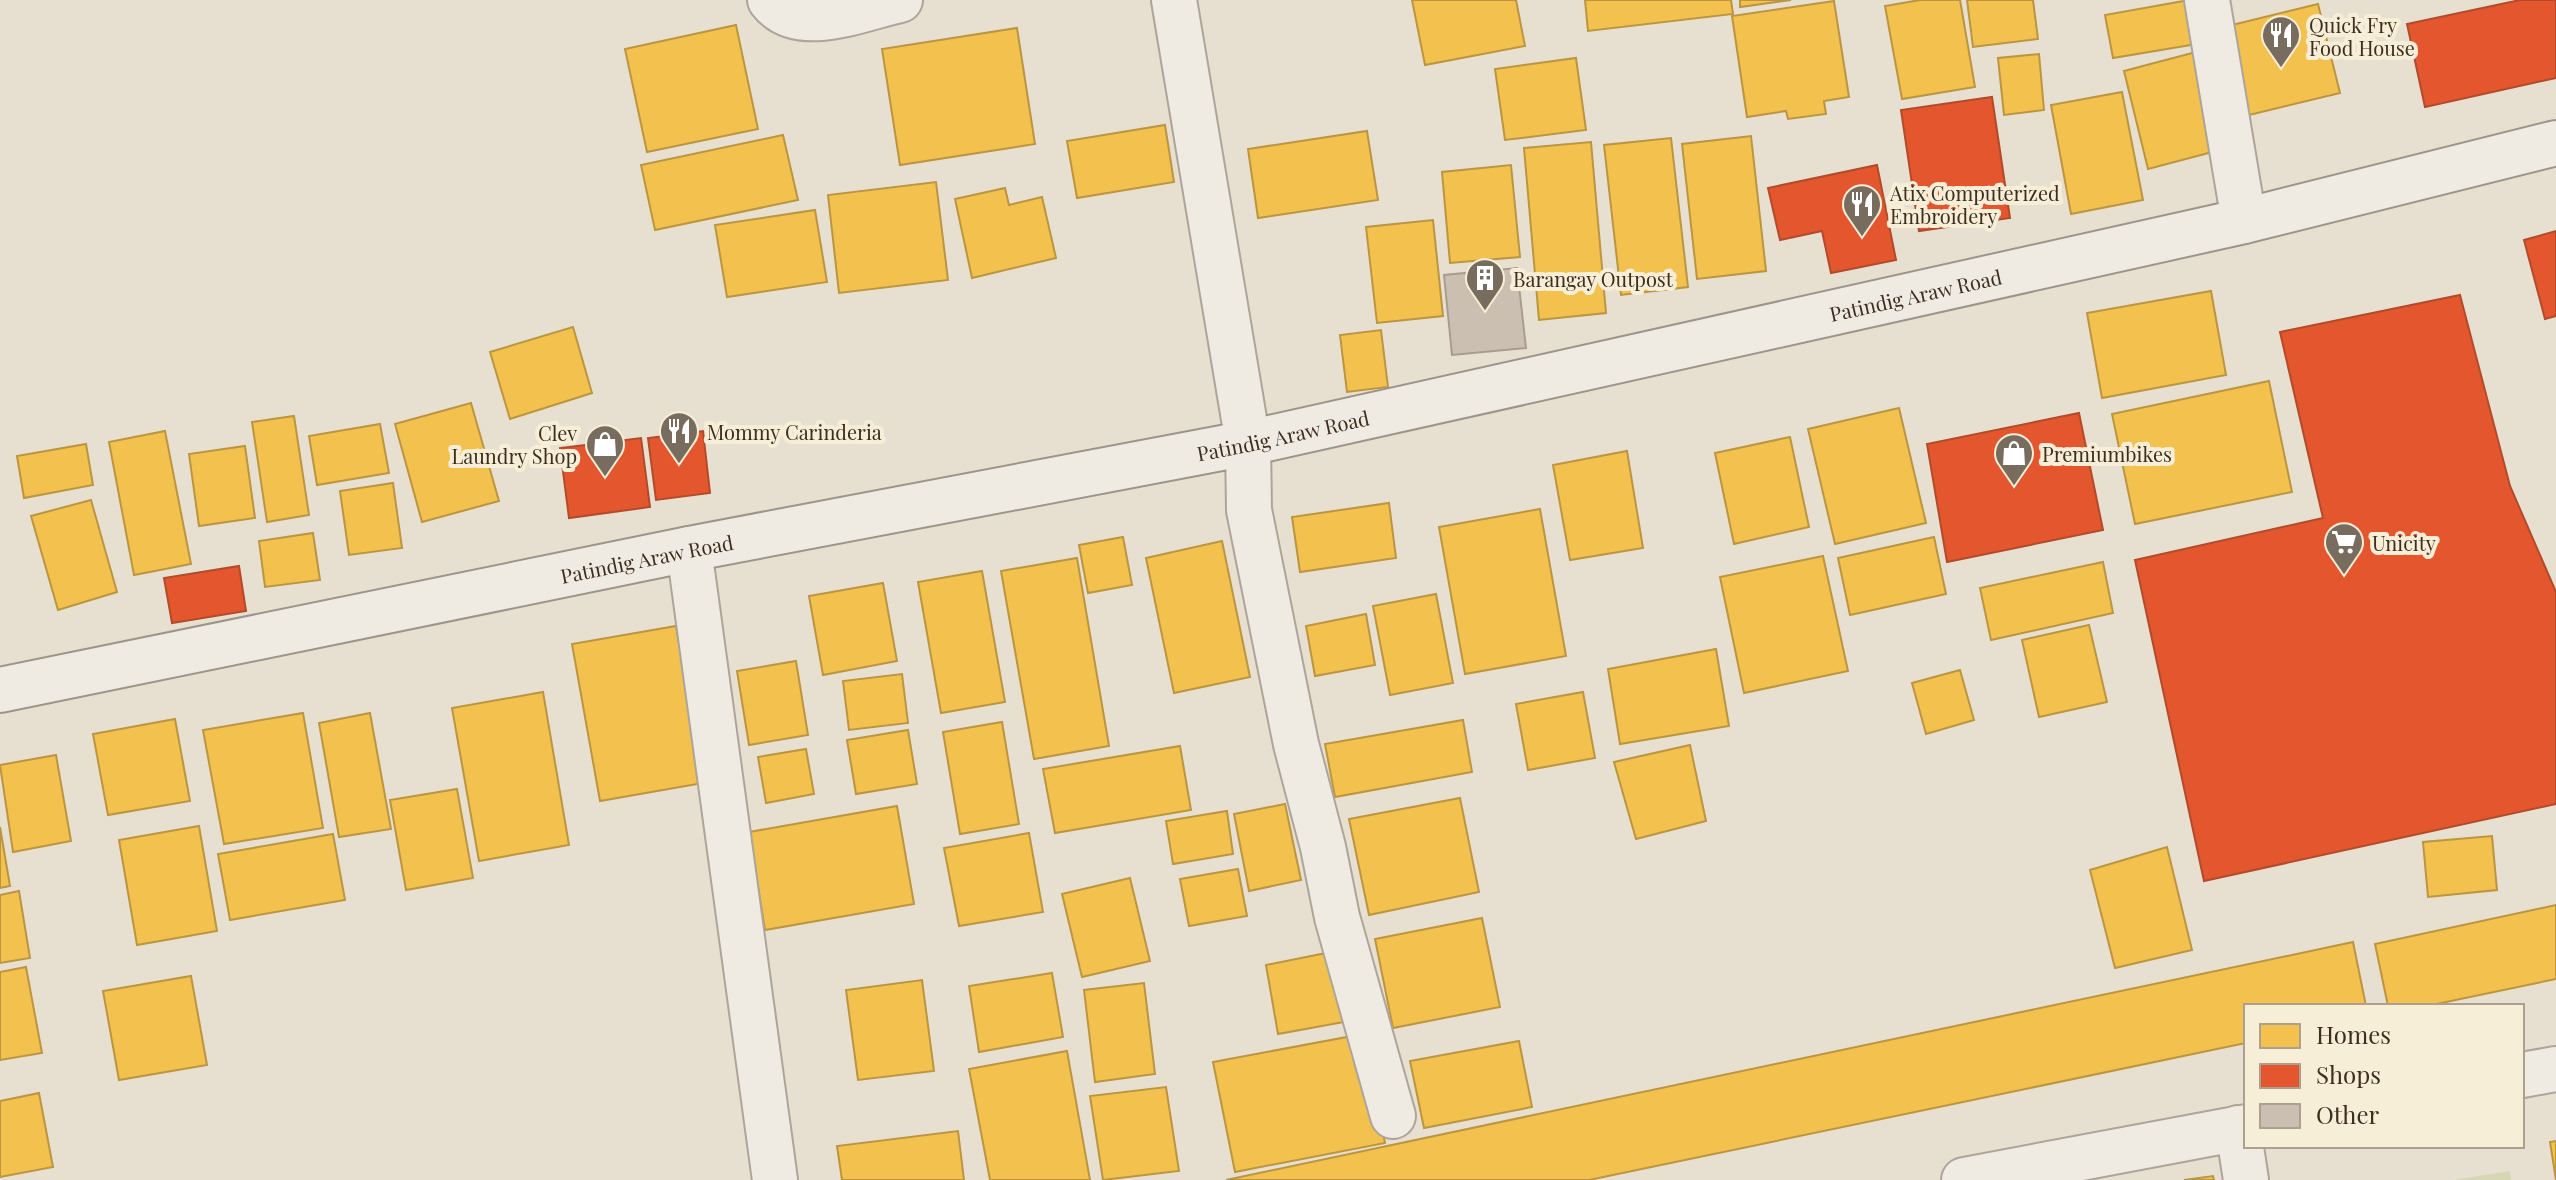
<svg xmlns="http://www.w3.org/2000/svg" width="2556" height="1180" font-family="'Playfair Display',serif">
	<rect width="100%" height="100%" fill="#e7e0d1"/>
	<path fill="#d6d7b3" d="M 2510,1171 L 2511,1180 L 2453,1180 Z"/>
	<path fill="#f2c14e" stroke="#bc9540" stroke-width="2" d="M 1412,0 L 1516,0 L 1525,46 L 1425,65 Z
		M 1585,0 L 1731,0 L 1733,14 L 1588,31 Z
		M 1740,0 L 1791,0 L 1740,7 Z
		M 1920,0 L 1960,0 L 1975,87 L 1902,99 L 1885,6 Z
		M 1967,0 L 2033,0 L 2038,39 L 1973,47 Z
		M 2189,0 L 2203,43 L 2113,58 L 2105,15 Z
		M 1834,1 L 1849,97 L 1824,101 L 1826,114 L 1788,119 L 1786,111 L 1747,117 L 1732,16 Z
		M 2318,4 L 2340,93 L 2245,116 L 2224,27 Z
		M 736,25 L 758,129 L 647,152 L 625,49 Z
		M 1017,28 L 1035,144 L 900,165 L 882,49 Z
		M 2196,52 L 2220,150 L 2148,169 L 2124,71 Z
		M 2039,54 L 2044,110 L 2004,115 L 1998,58 Z
		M 1576,58 L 1586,130 L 1505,140 L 1495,69 Z
		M 2122,92 L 2143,200 L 2071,214 L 2051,105 Z
		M 1165,125 L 1174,182 L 1077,198 L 1067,141 Z
		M 1367,131 L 1378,200 L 1258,218 L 1248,149 Z
		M 783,135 L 798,200 L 655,230 L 641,165 Z
		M 1751,136 L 1766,271 L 1697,279 L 1682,144 Z
		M 1671,138 L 1688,287 L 1621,295 L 1604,145 Z
		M 1591,142 L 1606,313 L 1539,320 L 1524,148 Z
		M 1511,165 L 1520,257 L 1450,263 L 1442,172 Z
		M 936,182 L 948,280 L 839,293 L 828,195 Z
		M 1005,188 L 1009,205 L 1042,197 L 1056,258 L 972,278 L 955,199 Z
		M 815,210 L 827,282 L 727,297 L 715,225 Z
		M 1433,220 L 1443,316 L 1377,323 L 1366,227 Z
		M 2211,291 L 2226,375 L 2102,398 L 2087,313 Z
		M 573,327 L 592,393 L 510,419 L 490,352 Z
		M 1381,330 L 1388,387 L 1347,392 L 1340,335 Z
		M 2269,381 L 2292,492 L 2135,524 L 2112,414 Z
		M 471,403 L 499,501 L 422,522 L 395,424 Z
		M 1899,408 L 1926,523 L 1835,544 L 1808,429 Z
		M 294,416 L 309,515 L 267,522 L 252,422 Z
		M 380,424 L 389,473 L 317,485 L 309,436 Z
		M 165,431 L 191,564 L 134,575 L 109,442 Z
		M 1790,437 L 1809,527 L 1734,544 L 1715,453 Z
		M 86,444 L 93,485 L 24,498 L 17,456 Z
		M 245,446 L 255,518 L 199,526 L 189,454 Z
		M 1627,451 L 1643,548 L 1570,560 L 1553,465 Z
		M 393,483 L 402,548 L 349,555 L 340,491 Z
		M 91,500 L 117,592 L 58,610 L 31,516 Z
		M 1389,503 L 1396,558 L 1300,572 L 1292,517 Z
		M 1540,509 L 1566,656 L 1465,674 L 1439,527 Z
		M 313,533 L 320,580 L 265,587 L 259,541 Z
		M 1123,537 L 1132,585 L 1088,593 L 1079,545 Z
		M 1934,537 L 1946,594 L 1850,615 L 1838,558 Z
		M 1222,541 L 1250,677 L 1174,693 L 1146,558 Z
		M 1823,556 L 1848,671 L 1744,693 L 1720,577 Z
		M 1077,558 L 1109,746 L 1034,759 L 1001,571 Z
		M 2103,562 L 2113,613 L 1991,640 L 1980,588 Z
		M 982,571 L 1005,702 L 941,713 L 918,582 Z
		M 883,583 L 897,661 L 823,675 L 809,596 Z
		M 1436,594 L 1453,683 L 1390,695 L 1373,606 Z
		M 1366,614 L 1375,665 L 1315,676 L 1306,626 Z
		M 2089,625 L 2107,702 L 2039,717 L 2022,640 Z
		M 676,626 L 703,783 L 600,801 L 572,644 Z
		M 1716,649 L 1729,726 L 1620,744 L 1608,669 Z
		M 796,661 L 808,735 L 749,745 L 737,671 Z
		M 1960,670 L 1974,720 L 1926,734 L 1912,683 Z
		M 902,674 L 908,723 L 849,730 L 843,681 Z
		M 543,692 L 569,845 L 479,861 L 452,708 Z
		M 1583,692 L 1595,758 L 1528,770 L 1516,704 Z
		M 303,713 L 323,828 L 224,844 L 203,730 Z
		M 370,713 L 391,829 L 339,837 L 319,723 Z
		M 175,719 L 190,801 L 108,815 L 93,734 Z
		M 1463,720 L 1472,772 L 1335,797 L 1325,744 Z
		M 1002,722 L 1019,824 L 960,834 L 943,732 Z
		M 908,730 L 917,784 L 856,794 L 847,740 Z
		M 1690,745 L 1706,821 L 1636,839 L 1614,762 Z
		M 1180,746 L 1191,810 L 1055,833 L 1043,769 Z
		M 806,749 L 814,794 L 766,803 L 758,757 Z
		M 56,755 L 71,841 L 13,852 L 0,765 Z
		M 457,789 L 473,878 L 406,890 L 390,800 Z
		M 1460,798 L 1479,892 L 1369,915 L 1349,819 Z
		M 1285,804 L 1301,880 L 1249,891 L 1234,814 Z
		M 897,806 L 914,904 L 765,930 L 749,832 Z
		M 1227,811 L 1233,854 L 1173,864 L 1166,821 Z
		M 199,826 L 217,931 L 137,945 L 119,840 Z
		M 0,827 L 10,886 L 0,888 Z
		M 1029,833 L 1043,912 L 959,926 L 944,848 Z
		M 333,834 L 345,900 L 230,920 L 218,854 Z
		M 2492,836 L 2497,890 L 2428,897 L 2423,842 Z
		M 2167,847 L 2192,950 L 2115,968 L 2090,870 Z
		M 1238,869 L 1247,916 L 1189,926 L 1180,879 Z
		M 1130,878 L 1150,961 L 1082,977 L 1062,894 Z
		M 19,891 L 30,958 L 0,963 L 0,895 Z
		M 2556,905 L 2556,979 L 2427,1006 L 2388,1006 L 2375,944 Z
		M 1482,918 L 1500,1007 L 1393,1028 L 1375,939 Z
		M 2353,942 L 2366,1006 L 2246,1006 L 2246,1043 L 1589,1180 L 1226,1180 Z
		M 1331,952 L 1344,1022 L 1278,1034 L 1266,965 Z
		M 26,967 L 42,1053 L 0,1060 L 0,972 Z
		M 1052,973 L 1063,1037 L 979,1052 L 969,986 Z
		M 191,976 L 207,1065 L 119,1080 L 103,991 Z
		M 922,980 L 934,1071 L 858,1080 L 846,990 Z
		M 1144,983 L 1155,1074 L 1095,1082 L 1084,990 Z
		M 1363,1034 L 1385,1143 L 1235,1172 L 1213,1062 Z
		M 1519,1041 L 1532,1107 L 1424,1128 L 1410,1061 Z
		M 1067,1051 L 1090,1180 L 990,1180 L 969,1069 Z
		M 1166,1087 L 1179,1171 L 1103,1180 L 1090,1096 Z
		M 39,1093 L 53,1167 L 0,1177 L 0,1101 Z
		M 958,1131 L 964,1180 L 842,1180 L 837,1146 Z
		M 2556,1141 L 2556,1180 L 2550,1142 Z
		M 2213,1176 L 2214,1180 L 2184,1180 Z"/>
	<path fill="#e4572e" stroke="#b24b2a" stroke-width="2" d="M 2520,0 L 2556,0 L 2556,78 L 2425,107 L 2407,24 Z
		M 1992,97 L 2010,218 L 1919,231 L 1901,110 Z
		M 1877,165 L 1896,260 L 1831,273 L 1822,231 L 1780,240 L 1768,188 Z
		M 2556,231 L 2556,316 L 2545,319 L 2524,240 Z
		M 2460,295 L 2510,486 L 2556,592 L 2556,804 L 2204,881 L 2135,560 L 2323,518 L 2280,332 Z
		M 2079,413 L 2103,530 L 1947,562 L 1927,444 Z
		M 703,431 L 710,493 L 656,500 L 648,438 Z
		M 641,438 L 650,507 L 569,518 L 560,448 Z
		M 239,566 L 246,611 L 172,623 L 164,578 Z"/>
	<path fill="#cbbfb2" stroke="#a89c90" stroke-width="2" d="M 1517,268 L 1526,348 L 1452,355 L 1444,275 Z"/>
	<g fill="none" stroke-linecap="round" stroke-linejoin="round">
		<g stroke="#ada599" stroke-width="48">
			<path id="street" d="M 770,0 C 798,37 862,8 900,0
				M 1174,0 L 1248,443 L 1249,510 L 1296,744 L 1323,847 L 1337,917 L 1393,1116
				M 2207,0 L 2244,221
				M 689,549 L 775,1180
				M 2522,1075 L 2556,1069
				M 2238,1128 L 2246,1180
				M 1964,1180 L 2246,1127"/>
		</g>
		<g stroke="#9c958a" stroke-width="48">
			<g id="secondary">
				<path id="s1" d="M 0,690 L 689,549 L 1248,443 L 2244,221 L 2556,143"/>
			</g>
		</g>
		<use href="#street" stroke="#efebe3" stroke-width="44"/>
		<use href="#secondary" stroke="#efebe3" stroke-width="44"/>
	</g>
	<defs>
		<g id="restaurant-pin" transform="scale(2)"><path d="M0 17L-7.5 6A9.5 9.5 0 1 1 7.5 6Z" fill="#786c5e" stroke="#f7eed8"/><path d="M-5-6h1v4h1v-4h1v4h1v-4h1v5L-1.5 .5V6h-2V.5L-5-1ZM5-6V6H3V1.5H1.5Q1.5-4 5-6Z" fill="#fff"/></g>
		<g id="building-pin" transform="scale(2)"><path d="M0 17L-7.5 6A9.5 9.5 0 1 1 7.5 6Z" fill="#786c5e" stroke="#f7eed8"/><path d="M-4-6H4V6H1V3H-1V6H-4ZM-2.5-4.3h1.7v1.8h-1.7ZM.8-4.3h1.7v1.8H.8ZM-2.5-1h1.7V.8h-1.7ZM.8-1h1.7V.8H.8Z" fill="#fff"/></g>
		<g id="shop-pin" transform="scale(2)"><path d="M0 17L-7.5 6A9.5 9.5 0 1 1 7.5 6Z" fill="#786c5e" stroke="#f7eed8"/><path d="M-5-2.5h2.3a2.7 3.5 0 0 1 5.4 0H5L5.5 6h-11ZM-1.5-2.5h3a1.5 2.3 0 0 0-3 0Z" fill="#fff"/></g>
		<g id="supermarket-pin" transform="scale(2)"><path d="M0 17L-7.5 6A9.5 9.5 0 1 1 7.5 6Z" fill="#786c5e" stroke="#f7eed8"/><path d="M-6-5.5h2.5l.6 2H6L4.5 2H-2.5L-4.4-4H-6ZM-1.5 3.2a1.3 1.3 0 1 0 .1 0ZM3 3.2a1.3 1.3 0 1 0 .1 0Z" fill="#fff"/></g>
	</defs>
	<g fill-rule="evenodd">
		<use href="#restaurant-pin" x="2281" y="35"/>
		<use href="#restaurant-pin" x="1862" y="204"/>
		<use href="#building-pin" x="1485" y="278"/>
		<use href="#restaurant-pin" x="679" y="431"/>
		<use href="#shop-pin" x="605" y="444"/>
		<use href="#shop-pin" x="2014" y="453"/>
		<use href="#supermarket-pin" x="2344" y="542"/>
	</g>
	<g text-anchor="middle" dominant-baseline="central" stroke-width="8" stroke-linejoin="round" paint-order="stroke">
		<g font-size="20" fill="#3d2e20" stroke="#f7eed8" text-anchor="start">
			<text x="2309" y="24">Quick Fry<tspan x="2309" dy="23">Food House</tspan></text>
			<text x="1890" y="192">Atix Computerized<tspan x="1890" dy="23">Embroidery</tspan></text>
			<text x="1513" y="278">Barangay Outpost</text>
			<text x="707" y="431">Mommy Carinderia</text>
			<text x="577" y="432" text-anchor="end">Clev<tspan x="577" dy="23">Laundry Shop</tspan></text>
			<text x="2042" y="453">Premiumbikes</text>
			<text x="2372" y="542">Unicity</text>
		</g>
		<g font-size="20" fill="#3d2e20" stroke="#f7eed8">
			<text stroke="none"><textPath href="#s1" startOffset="1956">Patindig Araw Road</textPath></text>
			<text stroke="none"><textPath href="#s1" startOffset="1308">Patindig Araw Road</textPath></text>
			<text stroke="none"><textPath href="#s1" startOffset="660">Patindig Araw Road</textPath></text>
		</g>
	</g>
	<rect x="2244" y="1004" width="280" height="144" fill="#f7eed8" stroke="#ada18e" stroke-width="2"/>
	<rect x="2260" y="1024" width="40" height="24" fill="#f2c14e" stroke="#ada18e" stroke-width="2"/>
	<text x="2316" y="1044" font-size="24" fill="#3d2e20">Homes</text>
	<rect x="2260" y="1064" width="40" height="24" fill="#e4572e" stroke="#ada18e" stroke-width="2"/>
	<text x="2316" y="1084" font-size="24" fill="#3d2e20">Shops</text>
	<rect x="2260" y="1104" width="40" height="24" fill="#cbbfb2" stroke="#ada18e" stroke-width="2"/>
	<text x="2316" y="1124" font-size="24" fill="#3d2e20">Other</text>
</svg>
